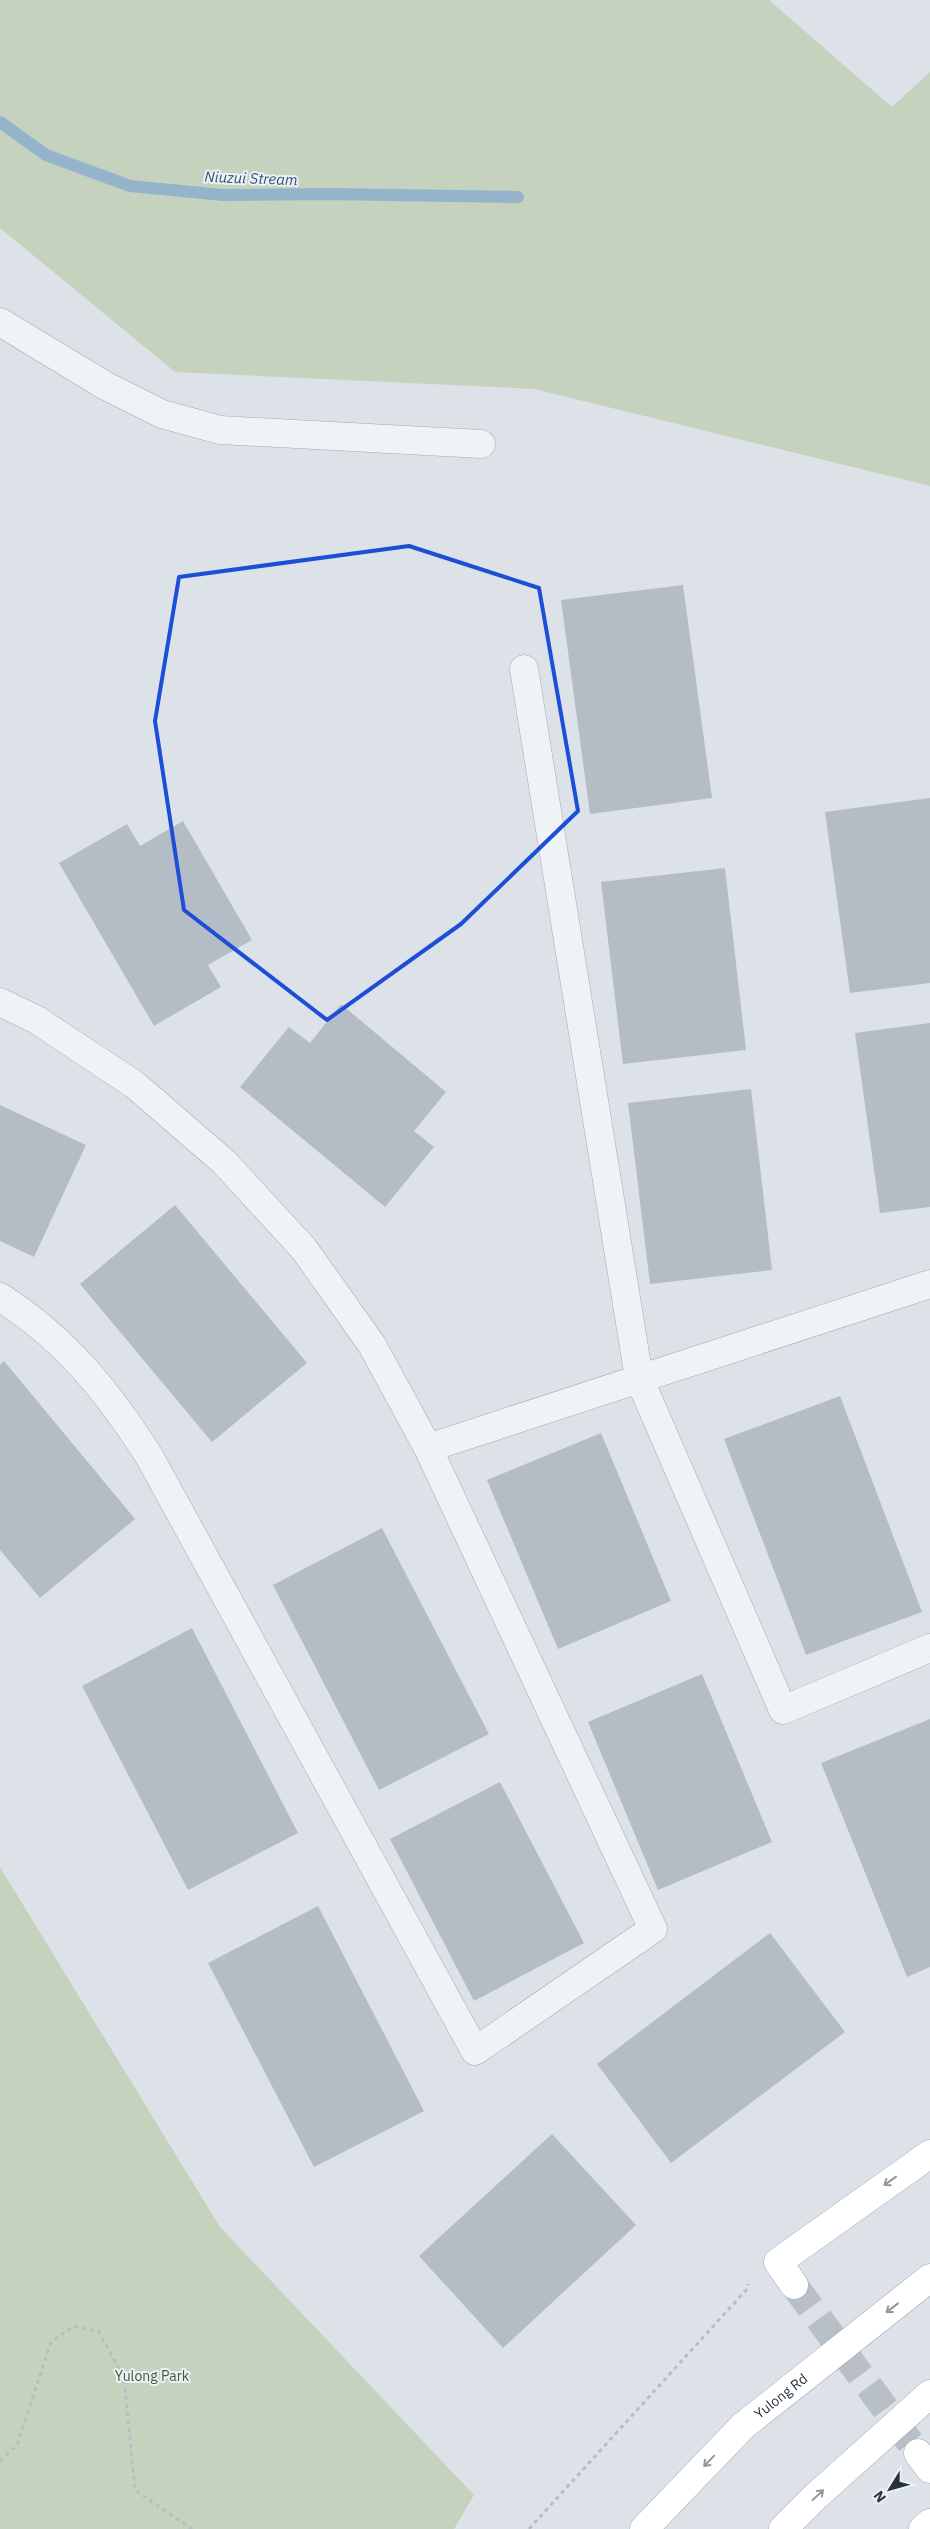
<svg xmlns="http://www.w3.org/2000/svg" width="930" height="2529" font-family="'IBM Plex Sans',sans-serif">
	<rect width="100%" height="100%" fill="#dde2e8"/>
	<path fill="#c5d3be" d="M 0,0 L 769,0 L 892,107 L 930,72 L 930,486 L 534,389 L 175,372 L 0,228 Z
		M 0,1867 L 220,2227 L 474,2495 L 454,2529 L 0,2529 Z"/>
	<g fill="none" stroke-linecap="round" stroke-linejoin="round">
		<path stroke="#95b4cb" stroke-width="12" d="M 0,122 L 46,155 L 130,186 L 223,195 L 327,194 L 518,197"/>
	</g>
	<path fill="#b4bcc5" d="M 683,585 L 712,798 L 590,814 L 561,600 Z
		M 930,798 L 930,983 L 850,993 L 825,812 Z
		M 183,821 L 252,940 L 208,965 L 221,987 L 154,1026 L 59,863 L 127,824 L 140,846 Z
		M 725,868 L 746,1050 L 623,1064 L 601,882 Z
		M 341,1004 L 446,1092 L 414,1131 L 434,1147 L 385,1207 L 240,1087 L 289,1027 L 310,1043 Z
		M 930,1023 L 930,1207 L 880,1213 L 855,1033 Z
		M 751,1089 L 772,1270 L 650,1284 L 628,1103 Z
		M 0,1105 L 86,1145 L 34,1257 L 0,1241 Z
		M 175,1205 L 307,1363 L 212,1442 L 80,1284 Z
		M 4,1361 L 135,1519 L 40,1598 L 0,1550 L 0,1365 Z
		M 840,1396 L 922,1612 L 806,1655 L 724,1439 Z
		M 601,1433 L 671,1601 L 558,1649 L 487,1480 Z
		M 382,1528 L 489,1734 L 379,1790 L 273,1585 Z
		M 192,1628 L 298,1833 L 188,1890 L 82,1686 Z
		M 702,1674 L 772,1842 L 658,1890 L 588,1722 Z
		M 930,1719 L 930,1967 L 907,1977 L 821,1763 Z
		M 500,1782 L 584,1943 L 474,2001 L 390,1839 Z
		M 318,1906 L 424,2111 L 314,2167 L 208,1963 Z
		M 770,1933 L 845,2032 L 671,2163 L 597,2064 Z
		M 552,2134 L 636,2225 L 503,2348 L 419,2256 Z"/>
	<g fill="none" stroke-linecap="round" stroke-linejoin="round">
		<path stroke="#b8bfc6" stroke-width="28" stroke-dasharray="28 14" stroke-linecap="butt" d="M 794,2285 L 918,2453"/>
		<g stroke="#a2aab2" stroke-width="29">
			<path id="minor" d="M 0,322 L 106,386 L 162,414 L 220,430 L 481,444
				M 524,669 L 639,1378 L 783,1710 L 930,1648
				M 0,1002 L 37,1020 L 135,1085 L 224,1162 L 304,1249 L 372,1345 L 428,1448 L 653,1929 L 475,2051 L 149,1456 C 108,1392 65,1338 0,1297
				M 428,1448 L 930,1284"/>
		</g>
		<g stroke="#9ca8b5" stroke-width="29">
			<g id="major">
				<path d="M 794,2285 L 778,2262 L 930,2154"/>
				<path d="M 918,2453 L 930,2469"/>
				<path id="s1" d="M 644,2529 L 743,2426 L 930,2278"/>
				<path d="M 783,2529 L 816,2496 L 930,2394"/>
				<path d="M 923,2529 L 930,2523"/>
			</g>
		</g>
		<path stroke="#b7bdc3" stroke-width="3" stroke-dasharray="4 4" stroke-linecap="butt" d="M 0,2461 L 17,2445 L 51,2342 L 74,2326 L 99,2332 L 124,2378 L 135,2490 L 192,2529
			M 529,2529 L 747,2289 L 748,2284"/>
		<use href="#minor" stroke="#f0f3f6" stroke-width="28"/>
		<use href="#major" stroke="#fff" stroke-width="28"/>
	</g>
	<defs><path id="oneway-shaft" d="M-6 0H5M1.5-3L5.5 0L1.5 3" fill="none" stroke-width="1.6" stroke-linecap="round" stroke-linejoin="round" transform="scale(1.25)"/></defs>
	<g stroke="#9298a0">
		<use href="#oneway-shaft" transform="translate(890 2181) rotate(144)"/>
		<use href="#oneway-shaft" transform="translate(892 2308) rotate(142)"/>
		<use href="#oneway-shaft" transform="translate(709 2461) rotate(134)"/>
		<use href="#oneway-shaft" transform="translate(818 2495) rotate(-43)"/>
	</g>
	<path fill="none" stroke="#1d4ed8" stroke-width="4" stroke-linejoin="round" d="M 409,546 L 539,588 L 578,811 L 461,924 L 327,1020 L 184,910 L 155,721 L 179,577 Z"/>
	<g text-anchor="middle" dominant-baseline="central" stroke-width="4" stroke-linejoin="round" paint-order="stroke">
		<g font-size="14" fill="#3e5c32" stroke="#edf1f6">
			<text x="152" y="2376">Yulong Park</text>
		</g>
		<g font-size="14" fill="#263240" stroke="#edf1f6">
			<text stroke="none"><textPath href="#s1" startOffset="191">Yulong Rd</textPath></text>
		</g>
		<g font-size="15" font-style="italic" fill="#2d5576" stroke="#edf1f6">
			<text transform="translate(251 178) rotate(2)">Niuzui Stream</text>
		</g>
	</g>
	<g transform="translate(890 2489) rotate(233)" stroke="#edf1f6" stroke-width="4" paint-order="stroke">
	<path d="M0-4L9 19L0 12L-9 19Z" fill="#263240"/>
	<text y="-8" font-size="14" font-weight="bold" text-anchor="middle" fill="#263240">N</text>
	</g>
</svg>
